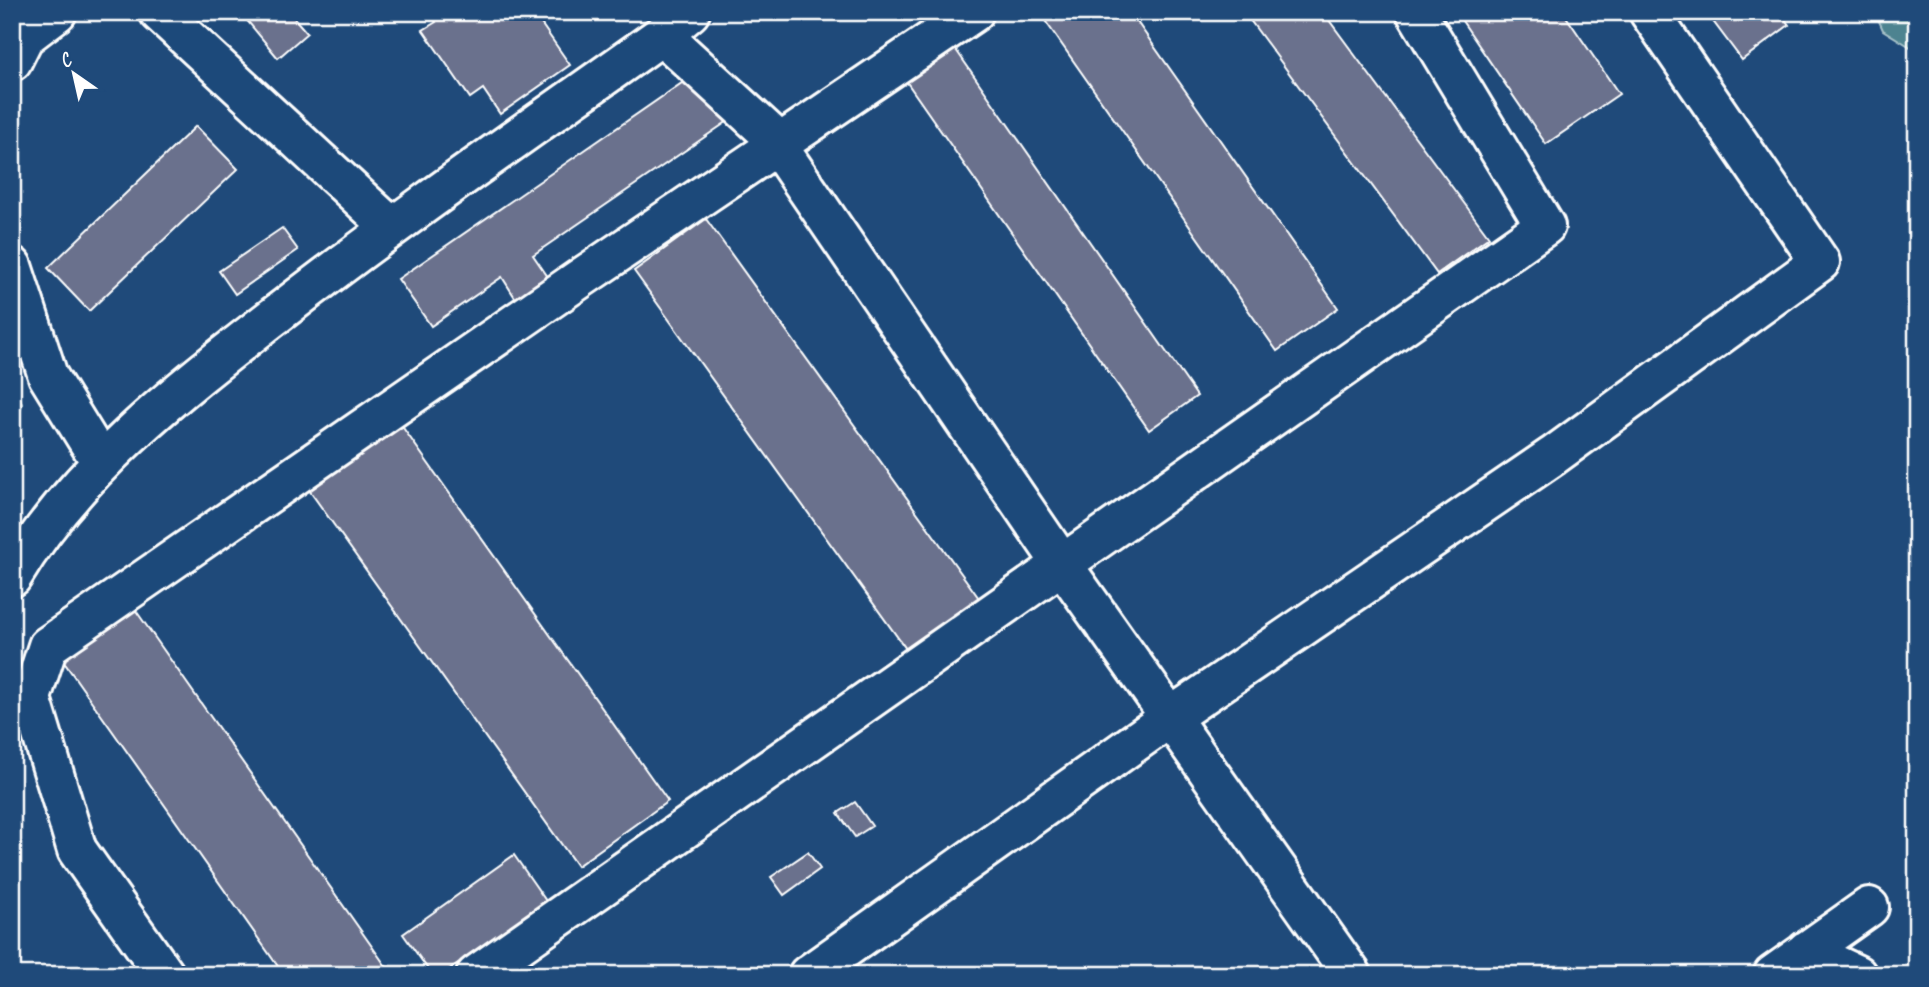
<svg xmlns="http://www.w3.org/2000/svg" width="1929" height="987" font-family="Caveat,sans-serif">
	<rect width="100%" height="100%" fill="#1f4a7a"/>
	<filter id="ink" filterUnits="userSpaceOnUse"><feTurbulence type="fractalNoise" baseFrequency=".0143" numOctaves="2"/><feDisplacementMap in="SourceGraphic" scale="14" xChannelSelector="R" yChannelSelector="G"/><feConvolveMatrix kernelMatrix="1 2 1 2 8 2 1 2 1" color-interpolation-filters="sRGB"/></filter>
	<g filter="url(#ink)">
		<path fill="#4e8390" stroke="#a6c1c8" stroke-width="2" d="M 1875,12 L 1917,12 L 1917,51 L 1883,30 Z
			M 12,373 L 22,404 L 12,441 Z"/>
		<path fill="#6a718d" stroke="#fff" stroke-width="2" d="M 240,12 L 289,12 L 307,33 L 278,58 Z
			M 429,12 L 533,12 L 570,65 L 500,114 L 483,89 L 470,98 L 423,30 L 436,22 Z
			M 1039,12 L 1130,12 L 1338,308 L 1277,351 Z
			M 1244,12 L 1323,12 L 1489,237 L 1437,274 Z
			M 1456,12 L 1563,12 L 1619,94 L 1546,144 Z
			M 1706,12 L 1780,12 L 1789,25 L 1742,60 Z
			M 954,47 L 1197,396 L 1149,430 L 906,81 Z
			M 695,74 L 728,121 L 533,255 L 548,277 L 516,299 L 502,277 L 431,326 L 398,279 Z
			M 196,126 L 238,169 L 89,311 L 48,268 Z
			M 706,219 L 981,601 L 909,653 L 634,271 Z
			M 282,228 L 298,250 L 235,294 L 219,271 Z
			M 401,425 L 668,801 L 577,866 L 309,490 Z
			M 132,605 L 392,975 L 284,975 L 59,655 Z
			M 855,802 L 872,826 L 855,837 L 838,813 Z
			M 808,852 L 820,869 L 784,895 L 771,877 Z
			M 514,855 L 546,901 L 441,975 L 432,975 L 403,934 Z"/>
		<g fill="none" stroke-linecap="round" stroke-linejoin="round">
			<g stroke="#fff" stroke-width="44">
				<path id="minor" d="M 159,12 L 390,226
					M 662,35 L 768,132 L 1062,564 L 1352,975
					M 12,61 L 24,37 L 57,12
					M 12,266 L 48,376 L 101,462
					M 12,577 C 76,469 179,390 277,314 C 402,217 533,127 662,35 L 690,12
					M 12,697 L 31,698 L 77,850 L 165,975
					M 31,698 L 48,646 L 578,280 L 974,12
					M 1806,951 L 1857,975
					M 476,975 L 1545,226 L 1416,12
					M 808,975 L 1172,716 L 1553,456 L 1820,262 L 1649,12
					M 1773,975 L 1869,907"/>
			</g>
			<use href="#minor" stroke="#1f4a7a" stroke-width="38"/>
		</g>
	</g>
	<rect width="1929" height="987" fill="none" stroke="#1f4a7a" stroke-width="42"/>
	<rect x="21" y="21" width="1887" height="945" fill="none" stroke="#fff" stroke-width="2.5" filter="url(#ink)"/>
	<g transform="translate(74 74) rotate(326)" stroke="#1f4a7a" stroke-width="5" paint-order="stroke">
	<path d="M0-5L12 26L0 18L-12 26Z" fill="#ffffff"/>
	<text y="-10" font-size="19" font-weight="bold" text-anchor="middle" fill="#ffffff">С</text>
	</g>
</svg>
